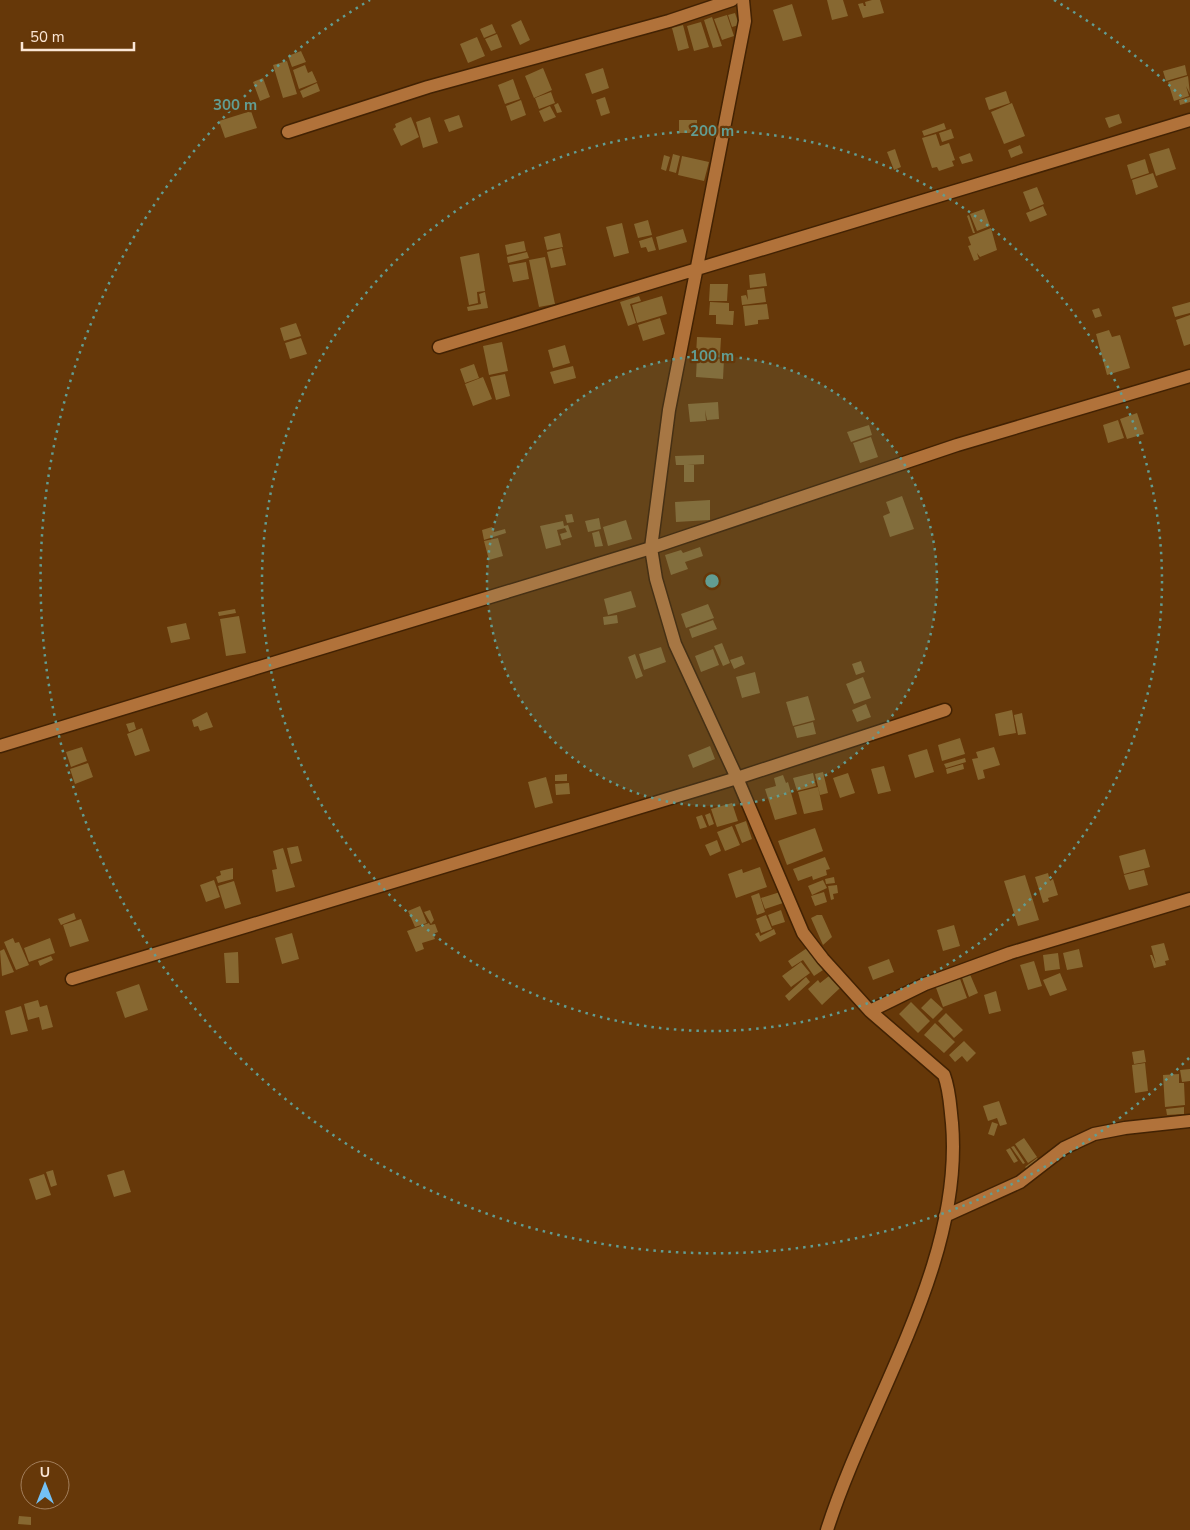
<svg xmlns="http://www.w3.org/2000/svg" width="1190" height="1530" font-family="'Nunito Sans',sans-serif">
	<rect width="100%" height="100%" fill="#663809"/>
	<path fill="#876831" d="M 827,0 L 843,0 L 848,16 L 832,20 Z
		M 872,0 L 880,0 L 884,13 L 863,18 L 858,4 L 863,3 L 864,6 L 866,6 L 865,2 Z
		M 792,4 L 802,36 L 783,41 L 773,10 Z
		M 735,13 L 739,25 L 732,27 L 728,15 Z
		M 727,15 L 734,36 L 722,40 L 714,19 Z
		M 712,17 L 722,46 L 713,48 L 704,20 Z
		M 521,20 L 530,40 L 520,45 L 511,25 Z
		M 701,22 L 709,47 L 694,51 L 687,26 Z
		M 492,24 L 496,33 L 484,38 L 480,29 Z
		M 683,25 L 689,48 L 678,51 L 672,28 Z
		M 497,34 L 502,47 L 491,51 L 485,39 Z
		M 477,37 L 485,56 L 468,63 L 460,44 Z
		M 301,51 L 306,62 L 292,67 L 288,56 Z
		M 287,61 L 297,94 L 283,98 L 273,65 Z
		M 305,65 L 308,73 L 312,71 L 317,82 L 299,89 L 293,70 Z
		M 1185,65 L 1187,75 L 1166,81 L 1163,71 Z
		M 543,68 L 552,90 L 534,98 L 525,76 Z
		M 603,68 L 609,88 L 592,94 L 585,74 Z
		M 1188,76 L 1190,94 L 1186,86 L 1189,96 L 1174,101 L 1168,82 Z
		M 263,78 L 270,97 L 260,101 L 253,82 Z
		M 513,79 L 520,99 L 505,104 L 498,85 Z
		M 317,83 L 320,91 L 303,98 L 300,91 Z
		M 1006,91 L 1010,103 L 989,110 L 985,98 Z
		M 551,92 L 555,103 L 539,109 L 535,98 Z
		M 605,97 L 610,113 L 601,116 L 596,100 Z
		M 1190,97 L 1190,102 L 1180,105 L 1179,100 Z
		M 521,100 L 526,115 L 511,121 L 506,106 Z
		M 558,103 L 562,112 L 557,113 L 554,105 Z
		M 1012,103 L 1025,136 L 1004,144 L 991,112 Z
		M 550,106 L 556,117 L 544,122 L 539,111 Z
		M 251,111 L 257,128 L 225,138 L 219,121 Z
		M 1119,114 L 1122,123 L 1109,128 L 1105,118 Z
		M 459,115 L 463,127 L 449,132 L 444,120 Z
		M 411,117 L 419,137 L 401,146 L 393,129 L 396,127 L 395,124 Z
		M 430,117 L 438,143 L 423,148 L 416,122 Z
		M 679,120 L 697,120 L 697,133 L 679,133 Z
		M 944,123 L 946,129 L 924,136 L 922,131 Z
		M 951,129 L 954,138 L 942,142 L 939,133 Z
		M 936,134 L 940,146 L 949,143 L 955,160 L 952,161 L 954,166 L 939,171 L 937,167 L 932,168 L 922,138 Z
		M 1020,145 L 1023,153 L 1011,158 L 1008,150 Z
		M 1169,148 L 1176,169 L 1156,176 L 1149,154 Z
		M 895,149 L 901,167 L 894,170 L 887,152 Z
		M 970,153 L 973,161 L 962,164 L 959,157 Z
		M 673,154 L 680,156 L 676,173 L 669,171 Z
		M 664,155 L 670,157 L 666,171 L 661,169 Z
		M 682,156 L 709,162 L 704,181 L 678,175 Z
		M 1145,159 L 1149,173 L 1131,179 L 1127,165 Z
		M 1153,173 L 1158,187 L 1136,195 L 1132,180 Z
		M 1037,187 L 1044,204 L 1030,210 L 1023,192 Z
		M 1043,206 L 1047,215 L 1030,222 L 1026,213 Z
		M 984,209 L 990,226 L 977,231 L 970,214 Z
		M 969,215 L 975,233 L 973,233 L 967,216 Z
		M 648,220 L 652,235 L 638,238 L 634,224 Z
		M 622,223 L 629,253 L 614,257 L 606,227 Z
		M 991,228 L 997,250 L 980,257 L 977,253 L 979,259 L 974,261 L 968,246 L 971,245 L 968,237 Z
		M 683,229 L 687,242 L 659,250 L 656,237 Z
		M 560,233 L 563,247 L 547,250 L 544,237 Z
		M 652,237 L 656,250 L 648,252 L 646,247 L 641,248 L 639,241 Z
		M 524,241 L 526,251 L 507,255 L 505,245 Z
		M 562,248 L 566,265 L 551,268 L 547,252 Z
		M 527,252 L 529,258 L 508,263 L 507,257 Z
		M 479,253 L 485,291 L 477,292 L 478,303 L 469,305 L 460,257 Z
		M 545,257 L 555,304 L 539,307 L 529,260 Z
		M 526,262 L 529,279 L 513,282 L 509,265 Z
		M 765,273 L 767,286 L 750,288 L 749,275 Z
		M 710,284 L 728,284 L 727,301 L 709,301 Z
		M 764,288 L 766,302 L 742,305 L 741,296 L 746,295 L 748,300 L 747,290 Z
		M 485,292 L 488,308 L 468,311 L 467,307 L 481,304 L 479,294 Z
		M 639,296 L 641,301 L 630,304 L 636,323 L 628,326 L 620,302 Z
		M 662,296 L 667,314 L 637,323 L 632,305 Z
		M 710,302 L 729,303 L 729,311 L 734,311 L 733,325 L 716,324 L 716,315 L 709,315 Z
		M 1190,302 L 1190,313 L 1175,317 L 1172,307 Z
		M 767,304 L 769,319 L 758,320 L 758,324 L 745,326 L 743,306 Z
		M 1099,308 L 1102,316 L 1095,318 L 1092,310 Z
		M 1190,315 L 1190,344 L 1184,346 L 1176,320 Z
		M 660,318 L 665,334 L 643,341 L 638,325 Z
		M 296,323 L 301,336 L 284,341 L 280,328 Z
		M 1109,330 L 1112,337 L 1120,335 L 1130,368 L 1107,375 L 1096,334 Z
		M 697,337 L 721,338 L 720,355 L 696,355 Z
		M 301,338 L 307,354 L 290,359 L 285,343 Z
		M 502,342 L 508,371 L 489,375 L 483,346 Z
		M 565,345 L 570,363 L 553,368 L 548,350 Z
		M 697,357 L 724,359 L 723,379 L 696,377 Z
		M 474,364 L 479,378 L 465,383 L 460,369 Z
		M 573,366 L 576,378 L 554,384 L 550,372 Z
		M 505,374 L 510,396 L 496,400 L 490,377 Z
		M 483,377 L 492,399 L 473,406 L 465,384 Z
		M 718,402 L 719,419 L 707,420 L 705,410 L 706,421 L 690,422 L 688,404 Z
		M 1137,413 L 1144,434 L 1127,439 L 1120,419 Z
		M 1118,420 L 1124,438 L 1108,443 L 1103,425 Z
		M 869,425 L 872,435 L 851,442 L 847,432 Z
		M 871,437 L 878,457 L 860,463 L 853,443 Z
		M 704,455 L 704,464 L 687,465 L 694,465 L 694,482 L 684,482 L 684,465 L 676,465 L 675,456 Z
		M 902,496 L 914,529 L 890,537 L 883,516 L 890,513 L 886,502 Z
		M 710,500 L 710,520 L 676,522 L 675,502 Z
		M 572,514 L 574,522 L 567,523 L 565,515 Z
		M 599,518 L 601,529 L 588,532 L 585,521 Z
		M 626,520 L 632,539 L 608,546 L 603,527 Z
		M 563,521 L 564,526 L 568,525 L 572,537 L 562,540 L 560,534 L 567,532 L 565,528 L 557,530 L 561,545 L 546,549 L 540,526 Z
		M 492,527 L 494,532 L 505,529 L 506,533 L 484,540 L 482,530 Z
		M 599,531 L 603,546 L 595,547 L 592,533 Z
		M 498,538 L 503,556 L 489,560 L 484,541 Z
		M 700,547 L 703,556 L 685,562 L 688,569 L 671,575 L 665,555 L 681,550 L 683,553 Z
		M 631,591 L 636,607 L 608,615 L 604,599 Z
		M 708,604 L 714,618 L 686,628 L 681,614 Z
		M 235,609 L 236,613 L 219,616 L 218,612 Z
		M 617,615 L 618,623 L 604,625 L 603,617 Z
		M 239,616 L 246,653 L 226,656 L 220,619 Z
		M 713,620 L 717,629 L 692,638 L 689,629 Z
		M 186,623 L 190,639 L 171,643 L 167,627 Z
		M 722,643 L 730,663 L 723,666 L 714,646 Z
		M 661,647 L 666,662 L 644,670 L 639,654 Z
		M 713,649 L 719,665 L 701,672 L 695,656 Z
		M 635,654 L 643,676 L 636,679 L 628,657 Z
		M 742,656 L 745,664 L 734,669 L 730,660 Z
		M 861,661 L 865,672 L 856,675 L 852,664 Z
		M 755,672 L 760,693 L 742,698 L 736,677 Z
		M 863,677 L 871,698 L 854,704 L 846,684 Z
		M 808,696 L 815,720 L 793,726 L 786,702 Z
		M 866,704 L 871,717 L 857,722 L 852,710 Z
		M 1012,710 L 1016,733 L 999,736 L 995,714 Z
		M 207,712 L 213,727 L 200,731 L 198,726 L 194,727 L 192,720 Z
		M 1022,713 L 1026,734 L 1018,735 L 1014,715 Z
		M 134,722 L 136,729 L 129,732 L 126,724 Z
		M 813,722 L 816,734 L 797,738 L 794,727 Z
		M 142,728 L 150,751 L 135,756 L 127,734 Z
		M 960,738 L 965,754 L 942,761 L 938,745 Z
		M 710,746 L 715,759 L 693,768 L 688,755 Z
		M 82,747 L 87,761 L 71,767 L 66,752 Z
		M 994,747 L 1000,765 L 983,770 L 985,778 L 978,780 L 972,759 L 978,758 L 976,752 Z
		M 927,749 L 934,772 L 915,778 L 908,755 Z
		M 965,758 L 966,762 L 946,768 L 944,764 Z
		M 88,763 L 93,777 L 75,784 L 70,769 Z
		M 963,764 L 964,769 L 947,774 L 946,769 Z
		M 884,766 L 891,791 L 878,794 L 871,769 Z
		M 823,772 L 828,793 L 820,795 L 815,774 Z
		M 813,773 L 816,786 L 797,791 L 793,778 Z
		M 848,773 L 855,793 L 840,798 L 833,778 Z
		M 567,774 L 567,781 L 555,781 L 555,775 Z
		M 783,775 L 786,783 L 788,782 L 797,814 L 775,820 L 765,789 L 776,786 L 774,778 Z
		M 546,777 L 553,803 L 535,808 L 528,782 Z
		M 569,783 L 570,794 L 556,795 L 555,784 Z
		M 818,787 L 823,810 L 804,814 L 798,792 Z
		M 732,803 L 738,821 L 717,827 L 711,809 Z
		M 710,813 L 714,824 L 709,826 L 705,815 Z
		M 702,815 L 707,827 L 700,829 L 696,817 Z
		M 746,821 L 752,839 L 742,843 L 735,825 Z
		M 732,826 L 740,845 L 725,851 L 717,832 Z
		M 815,828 L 823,851 L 787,865 L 778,841 Z
		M 717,840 L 721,851 L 710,856 L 705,845 Z
		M 298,846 L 302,861 L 291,864 L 287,848 Z
		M 283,848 L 295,887 L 276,892 L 272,870 L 277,869 L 273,851 Z
		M 1145,849 L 1150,867 L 1124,874 L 1119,856 Z
		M 825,857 L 830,869 L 826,870 L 827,875 L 813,880 L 812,876 L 798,881 L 793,869 Z
		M 760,867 L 767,887 L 736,898 L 728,874 L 742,869 L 743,873 Z
		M 233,868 L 233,879 L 218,883 L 216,877 L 221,875 L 220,871 Z
		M 1144,870 L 1148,885 L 1129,890 L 1124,875 Z
		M 1048,873 L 1050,881 L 1053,879 L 1058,895 L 1048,898 L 1049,901 L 1043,903 L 1035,877 Z
		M 1025,875 L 1039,920 L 1018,926 L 1004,881 Z
		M 834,877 L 835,883 L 826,884 L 825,879 Z
		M 214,880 L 220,897 L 206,902 L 200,885 Z
		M 823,880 L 827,888 L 812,895 L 808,886 Z
		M 234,881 L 241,904 L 225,909 L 218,886 Z
		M 837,885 L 838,893 L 833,894 L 834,899 L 831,900 L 828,886 Z
		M 780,892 L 783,903 L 765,909 L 761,898 Z
		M 824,892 L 827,902 L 815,906 L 811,896 Z
		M 759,893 L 765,912 L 757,915 L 751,896 Z
		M 420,906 L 427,923 L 415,927 L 408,911 Z
		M 430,910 L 434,920 L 431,924 L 424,912 Z
		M 781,910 L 785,922 L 772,926 L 768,915 Z
		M 74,913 L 76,919 L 61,925 L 58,919 Z
		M 766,915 L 772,929 L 761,933 L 756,919 Z
		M 817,915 L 822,915 L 832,937 L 823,945 L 811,918 Z
		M 81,919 L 89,941 L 70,947 L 63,925 Z
		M 429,923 L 430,925 L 435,924 L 438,932 L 433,934 L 435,939 L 422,943 L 424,949 L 416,952 L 407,931 Z
		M 954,925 L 960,946 L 943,951 L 937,930 Z
		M 774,929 L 776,934 L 760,942 L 755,934 L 759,932 L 760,936 Z
		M 292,933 L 299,959 L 282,964 L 275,938 Z
		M 13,938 L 15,943 L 19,942 L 29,965 L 16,970 L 4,942 Z
		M 50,938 L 55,953 L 29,962 L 24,948 Z
		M 1164,943 L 1169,960 L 1165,961 L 1166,965 L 1154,968 L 1150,955 L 1152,955 L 1156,964 L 1151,946 Z
		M 807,948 L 823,970 L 814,976 L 803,960 L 792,967 L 788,961 Z
		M 4,949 L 14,972 L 2,976 L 0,951 Z
		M 1079,949 L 1083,967 L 1067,970 L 1063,953 Z
		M 238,952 L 239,983 L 226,983 L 224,953 Z
		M 1058,953 L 1060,969 L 1045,971 L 1043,955 Z
		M 51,956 L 53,960 L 40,966 L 38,961 Z
		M 889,959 L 894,972 L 873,980 L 868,967 Z
		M 1034,961 L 1042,986 L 1028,990 L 1020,965 Z
		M 801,962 L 810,973 L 791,987 L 782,976 Z
		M 969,972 L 978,993 L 969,997 L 961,975 Z
		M 1060,973 L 1067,990 L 1050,996 L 1043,980 Z
		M 829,976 L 840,988 L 822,1005 L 808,989 L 818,980 L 820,983 Z
		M 959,976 L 967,998 L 943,1007 L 935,985 Z
		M 806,977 L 810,982 L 789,1001 L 785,996 Z
		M 139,984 L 148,1010 L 125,1018 L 116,992 Z
		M 996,991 L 1001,1011 L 989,1014 L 984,995 Z
		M 931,998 L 943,1009 L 933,1019 L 921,1008 Z
		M 38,1000 L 40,1007 L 47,1005 L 53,1027 L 42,1030 L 39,1017 L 28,1020 L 24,1004 Z
		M 911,1002 L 930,1021 L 918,1033 L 899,1014 Z
		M 21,1006 L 28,1031 L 11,1035 L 5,1011 Z
		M 946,1013 L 963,1030 L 954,1038 L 938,1021 Z
		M 935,1023 L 955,1042 L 944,1053 L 924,1035 Z
		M 964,1041 L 976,1053 L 967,1062 L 962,1056 L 955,1062 L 949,1055 Z
		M 1144,1050 L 1146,1062 L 1134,1064 L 1132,1052 Z
		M 1145,1063 L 1148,1091 L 1135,1093 L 1132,1065 Z
		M 1190,1069 L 1190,1081 L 1182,1082 L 1180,1070 Z
		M 1179,1074 L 1179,1083 L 1184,1083 L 1185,1105 L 1165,1107 L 1163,1075 Z
		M 999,1101 L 1007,1124 L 1000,1126 L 997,1118 L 988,1121 L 983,1106 Z
		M 1184,1107 L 1184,1114 L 1167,1115 L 1166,1109 Z
		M 992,1122 L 998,1124 L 994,1136 L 988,1134 Z
		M 1024,1138 L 1037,1157 L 1028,1163 L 1015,1144 Z
		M 1014,1146 L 1025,1163 L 1023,1164 L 1011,1147 Z
		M 1010,1148 L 1018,1161 L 1014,1163 L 1006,1150 Z
		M 1037,1158 L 1039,1160 L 1027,1169 L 1025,1167 Z
		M 53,1170 L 57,1185 L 51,1187 L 46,1172 Z
		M 124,1170 L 131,1192 L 114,1197 L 107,1175 Z
		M 44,1174 L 51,1195 L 36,1200 L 29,1179 Z
		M 19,1516 L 31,1517 L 31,1525 L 18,1524 Z"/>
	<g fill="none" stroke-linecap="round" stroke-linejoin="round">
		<g stroke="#422203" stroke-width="15">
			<path id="street" d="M 743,0 L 745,21 L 669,410 L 651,548 L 656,579 L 675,644 L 737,778 L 803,933 L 823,959 L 870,1011 L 944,1075 C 950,1091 950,1106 952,1123 C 964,1263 868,1401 827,1530
				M 288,132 L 428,87 L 669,21 L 732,0
				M 439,347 L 1190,120
				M 0,746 L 651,548 L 957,445 L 1190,376
				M 72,979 L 737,778 L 945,710
				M 870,1011 L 925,984 L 1010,953 L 1190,899
				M 945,1216 L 1020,1182 L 1064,1148 L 1094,1134 L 1125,1128 L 1190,1121"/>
		</g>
		<use href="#street" stroke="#b1723a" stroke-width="12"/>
	</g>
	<circle cx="712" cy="581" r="225" fill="#629d92" fill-opacity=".12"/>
	<g fill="none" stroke="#629d92" stroke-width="2.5" stroke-dasharray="2.5 5">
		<circle cx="712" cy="581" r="225"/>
		<circle cx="712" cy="581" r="450"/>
		<path d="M1189 1058A674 674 0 1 1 370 0M1054 0A674 674 0 0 1 1189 104"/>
	</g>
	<circle cx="712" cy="581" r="8" fill="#629d92" stroke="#663809" stroke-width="2.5"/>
	<g font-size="15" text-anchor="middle" font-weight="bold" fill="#629d92" stroke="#663809" stroke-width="4.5" stroke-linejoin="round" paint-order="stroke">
		<text x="235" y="110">300 m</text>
		<text x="712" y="136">200 m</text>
		<text x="712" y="361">100 m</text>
	</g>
	<g transform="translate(45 1485)"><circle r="24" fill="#663809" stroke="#a27e5b"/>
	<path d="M0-4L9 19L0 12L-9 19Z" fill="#73c1f6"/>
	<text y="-8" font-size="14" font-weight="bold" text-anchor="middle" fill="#fbe6d5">U</text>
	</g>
	<path d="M22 42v8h112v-8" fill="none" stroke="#fbe6d5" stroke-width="2.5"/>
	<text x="30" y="42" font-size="15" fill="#fbe6d5" stroke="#663809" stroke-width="4" paint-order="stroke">50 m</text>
</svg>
